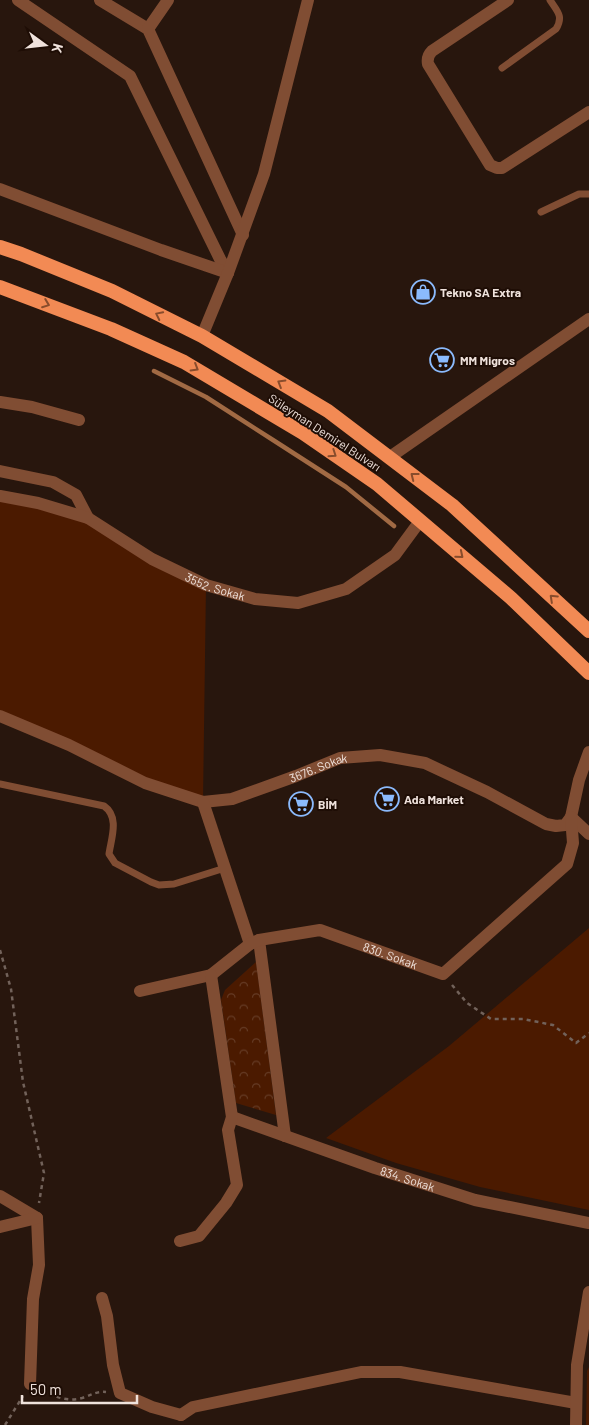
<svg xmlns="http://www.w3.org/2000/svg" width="589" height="1425" font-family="Barlow,sans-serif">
	<defs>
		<pattern id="forest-crowns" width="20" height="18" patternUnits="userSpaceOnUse" patternTransform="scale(1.25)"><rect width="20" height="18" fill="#4b1a00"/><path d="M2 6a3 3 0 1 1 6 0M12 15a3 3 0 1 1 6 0" fill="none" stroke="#653b25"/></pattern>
	</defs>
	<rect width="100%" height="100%" fill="#28160d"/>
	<path fill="#4b1a00" d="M 0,496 L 88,518 L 206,585 L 203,802 L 0,716 Z
		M 589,928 L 589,1210 L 480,1187 L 396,1163 L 326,1138 L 449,1046 Z
		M 589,1367 L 589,1425 L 586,1425 L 587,1371 Z"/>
	<path fill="url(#forest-crowns)" d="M 256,962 L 276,1115 L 236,1103 L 221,1000 L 225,990 Z"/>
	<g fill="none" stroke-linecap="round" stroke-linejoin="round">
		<path stroke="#a16a44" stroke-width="4.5" d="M 154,371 L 206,397 L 273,440 L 346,487 L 394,526"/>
		<path stroke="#72625a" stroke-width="2.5" stroke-dasharray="4 4" stroke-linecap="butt" d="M 0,950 L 11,989 L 23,1082 L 44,1173 L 39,1203
			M 452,985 L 467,1003 L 491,1019 L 523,1019 L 553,1025 L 576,1043 L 589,1033
			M 42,1390 C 55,1397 68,1402 82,1398 C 91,1395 97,1391 106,1392
			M 5,1425 L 23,1396"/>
		<path stroke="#804d33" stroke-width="7" d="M 502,68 L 556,29 C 564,16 557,11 550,0
			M 541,212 L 579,194 L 589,194
			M 0,784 L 104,806 C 120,817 111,839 109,854 L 115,863 L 151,882 L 159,885 L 174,884 L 225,868"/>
		<g stroke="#804d33" stroke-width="12">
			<path d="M 18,0 L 130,76 L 220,259 L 228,273"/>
			<path d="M 100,0 L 148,29 L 243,235"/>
			<path d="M 508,0 L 432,51 C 428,55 427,59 428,64 L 490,165 L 497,168 L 502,168 L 589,112"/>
			<path d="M 148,29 L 168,0"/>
			<path d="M 0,189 L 161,250 L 228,273"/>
			<path d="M 202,336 L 228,273 L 264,174 L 308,0"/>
			<path d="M 0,402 L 32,407 L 79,420"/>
			<path d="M 390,457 L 589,319"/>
			<path d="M 0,471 L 53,482 L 76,495 L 88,518"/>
			<path id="s1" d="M 0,496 L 38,503 L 88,518 L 152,559 L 206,585 L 255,599 L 298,603 L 346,589 L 395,555 L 420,521"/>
			<path id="s2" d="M 0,716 L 69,745 L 145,783 L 203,802 L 232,799 L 296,776 L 340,758 L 380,755 L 425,763 L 487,792 L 546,824 L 556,826 L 565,825 L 571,817 L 579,780 L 589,752"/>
			<path d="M 203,802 L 250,944"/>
			<path d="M 571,817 L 589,834"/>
			<path d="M 259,940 L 285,1136"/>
			<path id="s3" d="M 140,991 L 211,975 L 250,944 L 259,940 L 320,930 L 443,974 L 567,864 L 573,843 L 571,817"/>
			<path id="s4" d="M 232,1117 L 375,1168 L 475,1200 L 589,1223"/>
			<path d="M 0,1196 L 37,1218 L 39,1265 L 33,1299 L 30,1384"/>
			<path d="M 0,1227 L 37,1218"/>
			<path d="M 180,1241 L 199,1236 L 226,1203 L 237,1185 L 228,1130 L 232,1117 L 211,975"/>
			<path d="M 102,1298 L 107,1316 L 113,1365 L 120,1393 L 152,1407 L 181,1415"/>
			<path d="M 181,1415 L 193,1407 L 361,1372 L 400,1372 L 576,1403"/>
			<path d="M 576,1425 L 577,1365 L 589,1292"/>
		</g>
		<path stroke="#f28a54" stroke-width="14" d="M 0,247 L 21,254 L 112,291 L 202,336 L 328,411 L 452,505 L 589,631
			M 0,287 L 111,329 L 184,362 L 303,433 L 377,484 L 511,598 L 589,673"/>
	</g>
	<defs><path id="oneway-chevron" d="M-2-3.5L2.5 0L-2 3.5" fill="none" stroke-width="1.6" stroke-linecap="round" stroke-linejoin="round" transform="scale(1.25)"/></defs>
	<g stroke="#884c2c">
		<use href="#oneway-chevron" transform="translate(46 304) rotate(21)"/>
		<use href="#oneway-chevron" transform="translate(159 315) rotate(-154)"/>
		<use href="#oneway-chevron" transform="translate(195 368) rotate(31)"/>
		<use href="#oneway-chevron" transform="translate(281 383) rotate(-149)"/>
		<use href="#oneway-chevron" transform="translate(333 454) rotate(34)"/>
		<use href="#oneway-chevron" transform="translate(414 476) rotate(-142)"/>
		<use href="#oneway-chevron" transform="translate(460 555) rotate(40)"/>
		<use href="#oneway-chevron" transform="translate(553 598) rotate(-137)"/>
	</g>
	<defs>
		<g id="shop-ring" transform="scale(1.25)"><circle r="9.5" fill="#1e0d05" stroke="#8bbafc" stroke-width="1.5"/><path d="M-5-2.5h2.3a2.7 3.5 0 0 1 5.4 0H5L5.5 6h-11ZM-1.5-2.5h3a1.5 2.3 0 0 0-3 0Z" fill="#8bbafc"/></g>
		<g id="supermarket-ring" transform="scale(1.25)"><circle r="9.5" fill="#1e0d05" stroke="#8bbafc" stroke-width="1.5"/><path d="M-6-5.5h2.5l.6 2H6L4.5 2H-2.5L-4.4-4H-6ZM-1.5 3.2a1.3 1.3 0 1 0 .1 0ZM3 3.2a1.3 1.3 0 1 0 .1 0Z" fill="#8bbafc"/></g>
	</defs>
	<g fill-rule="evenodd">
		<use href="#shop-ring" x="423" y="292"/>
		<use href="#supermarket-ring" x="442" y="360"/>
		<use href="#supermarket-ring" x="387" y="799"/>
		<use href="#supermarket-ring" x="301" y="804"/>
	</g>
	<g text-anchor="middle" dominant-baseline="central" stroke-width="4" stroke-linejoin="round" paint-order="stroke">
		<g font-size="12" font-weight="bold" fill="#efe2dc" stroke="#1e0d05" text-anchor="start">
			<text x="440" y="292">Tekno SA Extra</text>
			<text x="460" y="360">MM Migros</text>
			<text x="404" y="799">Ada Market</text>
			<text x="318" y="804">BİM</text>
		</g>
		<g font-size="12" fill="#efe2dc" stroke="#1e0d05">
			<text transform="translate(325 432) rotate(33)">Süleyman Demirel Bulvarı</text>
			<text stroke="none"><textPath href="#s1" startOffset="236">3552. Sokak</textPath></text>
			<text stroke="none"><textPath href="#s2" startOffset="342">3676. Sokak</textPath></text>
			<text stroke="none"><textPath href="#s3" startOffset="269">830. Sokak</textPath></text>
			<text stroke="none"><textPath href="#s4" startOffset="186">834. Sokak</textPath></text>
		</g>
	</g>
	<g transform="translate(45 45) rotate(105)" stroke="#1e0d05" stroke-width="4" paint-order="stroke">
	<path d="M0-4L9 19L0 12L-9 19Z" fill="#efe2dc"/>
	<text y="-8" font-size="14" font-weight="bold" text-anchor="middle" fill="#efe2dc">K</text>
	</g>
	<path d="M22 1395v8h115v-8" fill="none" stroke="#efe2dc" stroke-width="2.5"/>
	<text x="30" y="1395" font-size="15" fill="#efe2dc" stroke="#1e0d05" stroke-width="4" paint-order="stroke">50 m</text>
</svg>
